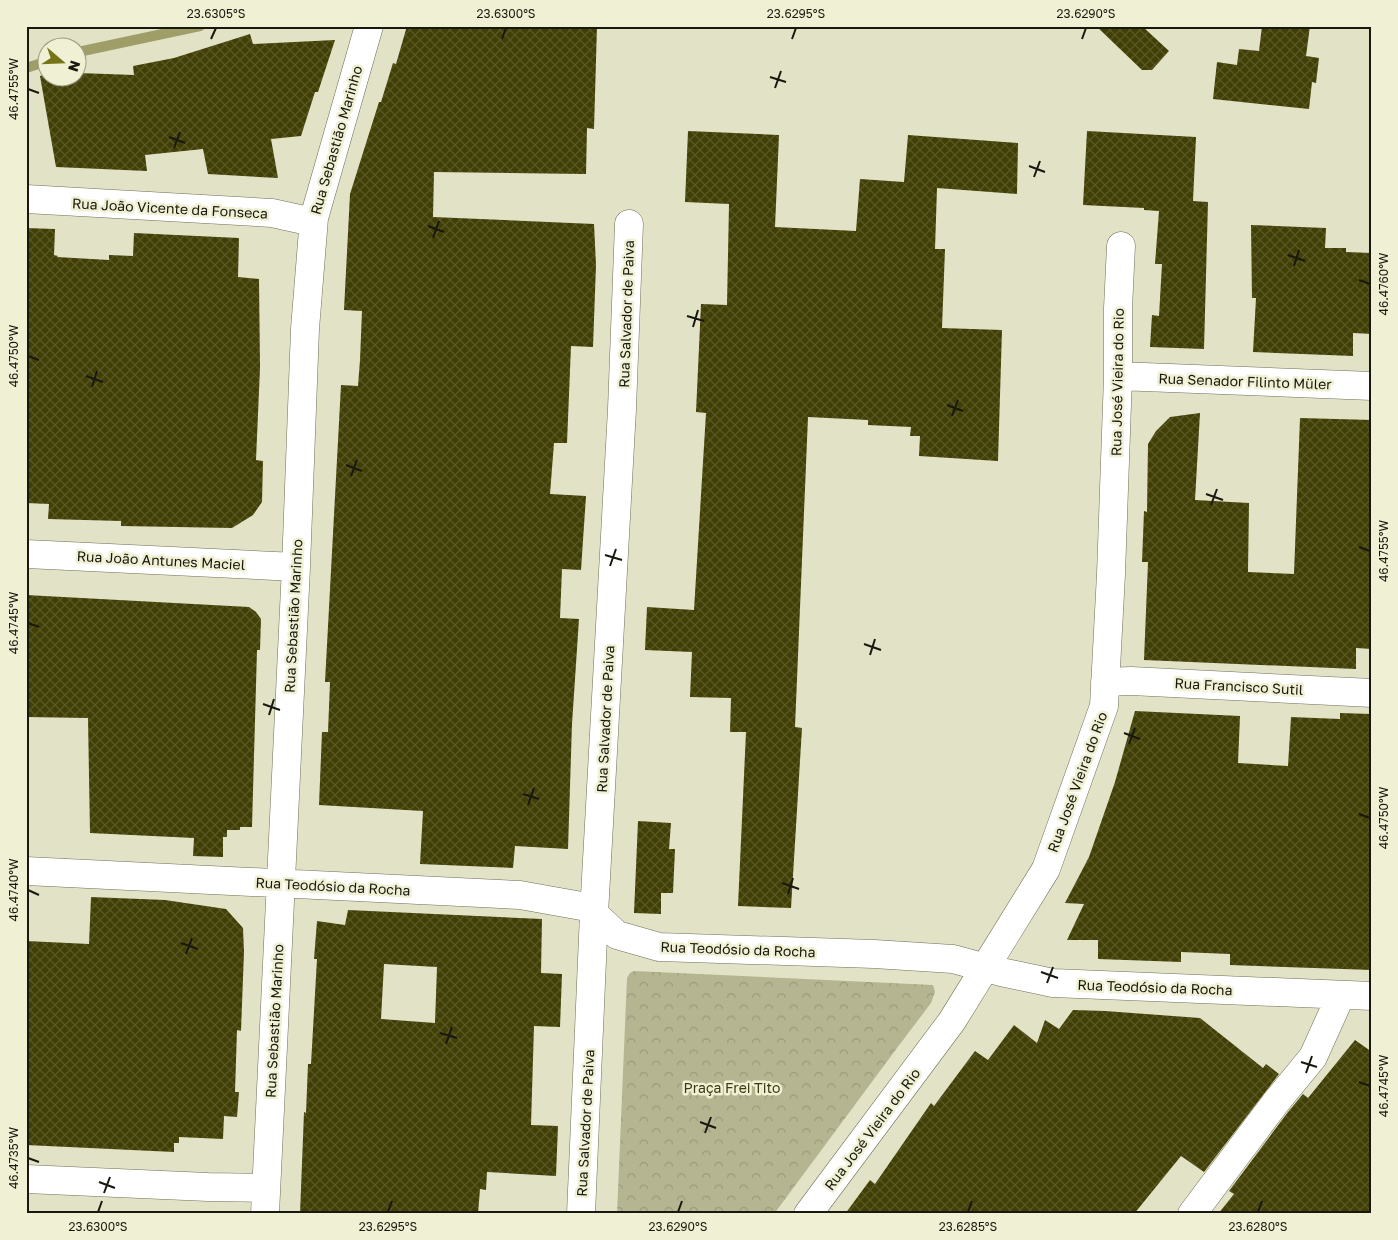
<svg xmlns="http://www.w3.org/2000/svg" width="1398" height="1240" font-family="'Golos Text',sans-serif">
	<defs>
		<pattern id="park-crowns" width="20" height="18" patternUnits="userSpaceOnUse" patternTransform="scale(1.25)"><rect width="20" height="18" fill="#b5b591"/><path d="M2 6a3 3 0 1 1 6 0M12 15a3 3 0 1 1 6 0" fill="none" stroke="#9b9b7c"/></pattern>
		<pattern id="building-cross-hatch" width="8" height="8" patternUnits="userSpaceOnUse" patternTransform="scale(1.25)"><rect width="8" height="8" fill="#413f04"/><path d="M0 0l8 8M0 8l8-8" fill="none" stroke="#595828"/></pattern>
	</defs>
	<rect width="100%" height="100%" fill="#e2e2c7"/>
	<path fill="url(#park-crowns)" d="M 634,971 L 933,985 L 935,992 L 931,1003 L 897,1048 L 774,1214 L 617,1214 L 627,978 L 630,973 Z"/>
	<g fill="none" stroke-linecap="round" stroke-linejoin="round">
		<path stroke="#9f9e68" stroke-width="10" d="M 78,52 L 200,26
			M 26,68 L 48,61"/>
	</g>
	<path fill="url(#building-cross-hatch)" fill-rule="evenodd" d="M 407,26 L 597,26 L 594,129 L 587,128 L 586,174 L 434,172 L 433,217 L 594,224 L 596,265 L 593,347 L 571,346 L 567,443 L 554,443 L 550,494 L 586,496 L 581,570 L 562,569 L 560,618 L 579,619 L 572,724 L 568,849 L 515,846 L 513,868 L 420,864 L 423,811 L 319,805 L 322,732 L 328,732 L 330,682 L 325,682 L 341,385 L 358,386 L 360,360 L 362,311 L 344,310 L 350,194 L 379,102 L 381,102 L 393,63 L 396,64 Z
		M 1096,26 L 1142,26 L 1169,51 L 1152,70 L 1142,70 Z
		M 1262,26 L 1310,26 L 1306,56 L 1319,58 L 1316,83 L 1312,82 L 1309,109 L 1213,99 L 1217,62 L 1237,65 L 1239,49 L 1259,51 Z
		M 250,34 L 253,44 L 335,40 L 318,92 L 315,92 L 301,136 L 271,139 L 278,178 L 208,174 L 203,149 L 145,155 L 147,171 L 56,167 L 40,76 L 48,74 L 48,78 L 78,78 L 78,73 L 134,75 L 133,66 L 174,58 Z
		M 688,131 L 779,135 L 775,227 L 856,231 L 860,179 L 904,182 L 908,135 L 1018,143 L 1017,194 L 937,188 L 935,249 L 945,249 L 942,328 L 1002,330 L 998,461 L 919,456 L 920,436 L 910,436 L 911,427 L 868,425 L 868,420 L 808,417 L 795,727 L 802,728 L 791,908 L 738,906 L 746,732 L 730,732 L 731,698 L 690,697 L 692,652 L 645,650 L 647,607 L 694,610 L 706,413 L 696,412 L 701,304 L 727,305 L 729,204 L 685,202 Z
		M 1087,131 L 1196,137 L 1193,201 L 1208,202 L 1204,349 L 1150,347 L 1152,315 L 1159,316 L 1162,264 L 1155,264 L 1159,211 L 1144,210 L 1144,208 L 1083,205 Z
		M 1251,225 L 1326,228 L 1325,248 L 1346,248 L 1346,252 L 1372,253 L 1372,334 L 1353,333 L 1353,356 L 1253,352 L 1256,298 L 1252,298 Z
		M 26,228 L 55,229 L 54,255 L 58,256 L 57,257 L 109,260 L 109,255 L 133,256 L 134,233 L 239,238 L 238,277 L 259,279 L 260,368 L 256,460 L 263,461 L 262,502 L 253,515 L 232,528 L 121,526 L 121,521 L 48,519 L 49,504 L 26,503 Z
		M 1200,413 L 1195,500 L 1249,503 L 1248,572 L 1294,574 L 1300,418 L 1372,420 L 1372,649 L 1356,648 L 1356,669 L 1144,660 L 1148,562 L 1142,562 L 1144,511 L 1147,512 L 1148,444 L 1156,431 L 1170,417 Z
		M 26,595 L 249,607 L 256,612 L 261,619 L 260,650 L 257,650 L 252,827 L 240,827 L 240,830 L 227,830 L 227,837 L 223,837 L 223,857 L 193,856 L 194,838 L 90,833 L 88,718 L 26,717 L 29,648 L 26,648 Z
		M 1135,711 L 1240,716 L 1238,763 L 1288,766 L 1291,717 L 1340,719 L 1340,713 L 1372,714 L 1372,970 L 1230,965 L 1230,954 L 1181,952 L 1181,962 L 1098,959 L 1098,940 L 1067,940 L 1084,904 L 1065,903 L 1089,857 L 1115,782 Z
		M 638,821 L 671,823 L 669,849 L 675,849 L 673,893 L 661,893 L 661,914 L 634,913 Z
		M 91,897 L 165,900 L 226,909 L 243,928 L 244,952 L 241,1031 L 237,1030 L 235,1092 L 239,1092 L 237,1117 L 224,1116 L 223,1139 L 179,1137 L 179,1143 L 174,1143 L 174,1152 L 26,1145 L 26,941 L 89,944 Z
		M 348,910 L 542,919 L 541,973 L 562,974 L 560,1027 L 534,1026 L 531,1125 L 558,1126 L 556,1176 L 487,1172 L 486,1190 L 480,1189 L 478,1214 L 300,1214 L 304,1112 L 306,1113 L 308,1064 L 311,1064 L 317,959 L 314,959 L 317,921 L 345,925 ZM 384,964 L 437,967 L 435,1023 L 381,1019 Z
		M 1073,1010 L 1105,1011 L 1200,1018 L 1263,1068 L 1266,1064 L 1279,1074 L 1204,1172 L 1181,1156 L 1134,1214 L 845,1214 L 870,1180 L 875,1184 L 931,1103 L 934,1106 L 975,1051 L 988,1060 L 1014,1025 L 1037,1043 L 1045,1020 L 1059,1029 Z
		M 1355,1040 L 1372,1052 L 1372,1214 L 1218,1214 L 1234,1194 L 1229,1191 L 1288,1112 L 1303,1094 L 1308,1098 Z"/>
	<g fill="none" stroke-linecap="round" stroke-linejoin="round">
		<g stroke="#6f6f57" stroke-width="29">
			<path id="minor" d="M 26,199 L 272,213 L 313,222
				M 1118,376 L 1372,386
				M 26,554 L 296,567
				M 1105,682 L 1131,681 L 1372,693
				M 26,871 L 520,895 L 587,907 L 617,935 L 659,947 L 874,954 L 953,959 L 1001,972 L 1053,983 L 1372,996
				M 26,1179 L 208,1187 L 266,1188
				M 265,1214 L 296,567 L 305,329 L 314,218 L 369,26
				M 581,1214 L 594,914 L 622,409 L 629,224
				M 808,1214 L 952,1021 L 1046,869 L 1104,706 L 1111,574 L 1118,376 L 1118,308 L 1121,246
				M 1192,1214 L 1276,1102 L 1313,1057 L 1341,995"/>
		</g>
		<use href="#minor" stroke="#fff" stroke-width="28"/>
	</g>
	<path fill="none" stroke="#18180e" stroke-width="2" d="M 211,39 L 216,28M 502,39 L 506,28M 792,39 L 796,28M 1082,39 L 1086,28M 770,77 L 786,82M 775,88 L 781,71M 28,89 L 39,93M 169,137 L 185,143M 174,148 L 180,132M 1029,166 L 1045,172M 1034,177 L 1040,161M 428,226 L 444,232M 433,238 L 439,221M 1288,255 L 1305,261M 1294,266 L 1299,250M 1359,280 L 1370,284M 687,316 L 704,321M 693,327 L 698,310M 28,356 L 39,360M 86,376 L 103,382M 92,387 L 97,371M 947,405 L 963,411M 952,416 L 958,400M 346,465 L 362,471M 351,476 L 357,460M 1206,494 L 1223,500M 1211,505 L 1217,489M 1359,547 L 1370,551M 605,555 L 622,560M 610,566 L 616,549M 28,623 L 39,627M 864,644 L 881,650M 870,655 L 875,639M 263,704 L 280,710M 269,715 L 274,699M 1124,733 L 1140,739M 1129,744 L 1135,728M 523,794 L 539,799M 528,805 L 534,788M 1359,814 L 1370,818M 782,883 L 799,889M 28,890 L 39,895M 788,894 L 793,878M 181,943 L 198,949M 186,954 L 192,938M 1041,972 L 1058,978M 1047,983 L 1053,967M 440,1033 L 457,1038M 446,1044 L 452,1027M 1301,1062 L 1317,1067M 1306,1073 L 1312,1056M 1359,1082 L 1370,1086M 700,1122 L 716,1128M 705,1133 L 711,1117M 28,1158 L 39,1162M 99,1182 L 115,1188M 104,1193 L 110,1177M 98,1212 L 102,1201M 388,1212 L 392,1201M 678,1212 L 682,1201M 968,1212 L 972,1201M 1258,1212 L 1262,1201"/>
	<g text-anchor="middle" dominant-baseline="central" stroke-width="5" stroke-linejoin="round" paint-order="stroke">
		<g font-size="14" fill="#18180e" stroke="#f0f0d4">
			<text transform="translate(336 140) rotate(-74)">Rua Sebastião Marinho</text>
			<text transform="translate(170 208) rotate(3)">Rua João Vicente da Fonseca</text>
			<text transform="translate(626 314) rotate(-88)">Rua Salvador de Paiva</text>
			<text transform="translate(1245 381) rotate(2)">Rua Senador Filinto Müler</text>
			<text transform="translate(1117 382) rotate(-89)">Rua José Vieira do Rio</text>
			<text transform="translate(161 560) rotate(3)">Rua João Antunes Maciel</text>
			<text transform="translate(293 616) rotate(-87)">Rua Sebastião Marinho</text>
			<text transform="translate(1239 686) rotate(3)">Rua Francisco Sutil</text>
			<text transform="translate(605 719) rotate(-87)">Rua Salvador de Paiva</text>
			<text transform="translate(1077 782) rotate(-70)">Rua José Vieira do Rio</text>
			<text transform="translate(333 886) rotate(3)">Rua Teodósio da Rocha</text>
			<text transform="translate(738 949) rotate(2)">Rua Teodósio da Rocha</text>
			<text transform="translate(1155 987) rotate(2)">Rua Teodósio da Rocha</text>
			<text transform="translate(274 1021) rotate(-87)">Rua Sebastião Marinho</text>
			<text transform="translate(585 1123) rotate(-87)">Rua Salvador de Paiva</text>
			<text transform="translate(872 1129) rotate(-53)">Rua José Vieira do Rio</text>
		</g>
		<g font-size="14" fill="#3c3a0e" stroke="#f0f0d4">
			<text x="732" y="1087">Praça Frei Tito</text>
		</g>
	</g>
	<rect width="1398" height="1240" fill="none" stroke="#f0f0d4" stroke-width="55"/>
	<g transform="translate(62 62) rotate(109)"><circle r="24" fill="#f0f0d4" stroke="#9a9a85"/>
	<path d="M0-4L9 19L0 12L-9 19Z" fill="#777317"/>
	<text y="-8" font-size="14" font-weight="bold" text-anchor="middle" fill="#18180e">N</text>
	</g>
	<rect x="28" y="28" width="1342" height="1184" fill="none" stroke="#18180e" stroke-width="2"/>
	<g font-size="12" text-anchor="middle" fill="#18180e">
		<text x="216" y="18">23.6305°S</text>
		<text x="506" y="18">23.6300°S</text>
		<text x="796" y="18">23.6295°S</text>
		<text x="1086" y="18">23.6290°S</text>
		<text transform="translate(14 89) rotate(-90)" y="4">46.4755°W</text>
		<text transform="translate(1384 284) rotate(-90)" y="4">46.4760°W</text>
		<text transform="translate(14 356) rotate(-90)" y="4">46.4750°W</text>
		<text transform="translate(1384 551) rotate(-90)" y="4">46.4755°W</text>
		<text transform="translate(14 623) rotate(-90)" y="4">46.4745°W</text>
		<text transform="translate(1384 818) rotate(-90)" y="4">46.4750°W</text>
		<text transform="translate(14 890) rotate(-90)" y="4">46.4740°W</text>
		<text transform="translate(1384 1086) rotate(-90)" y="4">46.4745°W</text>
		<text transform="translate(14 1158) rotate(-90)" y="4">46.4735°W</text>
		<text x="98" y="1231">23.6300°S</text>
		<text x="388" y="1231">23.6295°S</text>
		<text x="678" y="1231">23.6290°S</text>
		<text x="968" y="1231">23.6285°S</text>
		<text x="1258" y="1231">23.6280°S</text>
	</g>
</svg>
